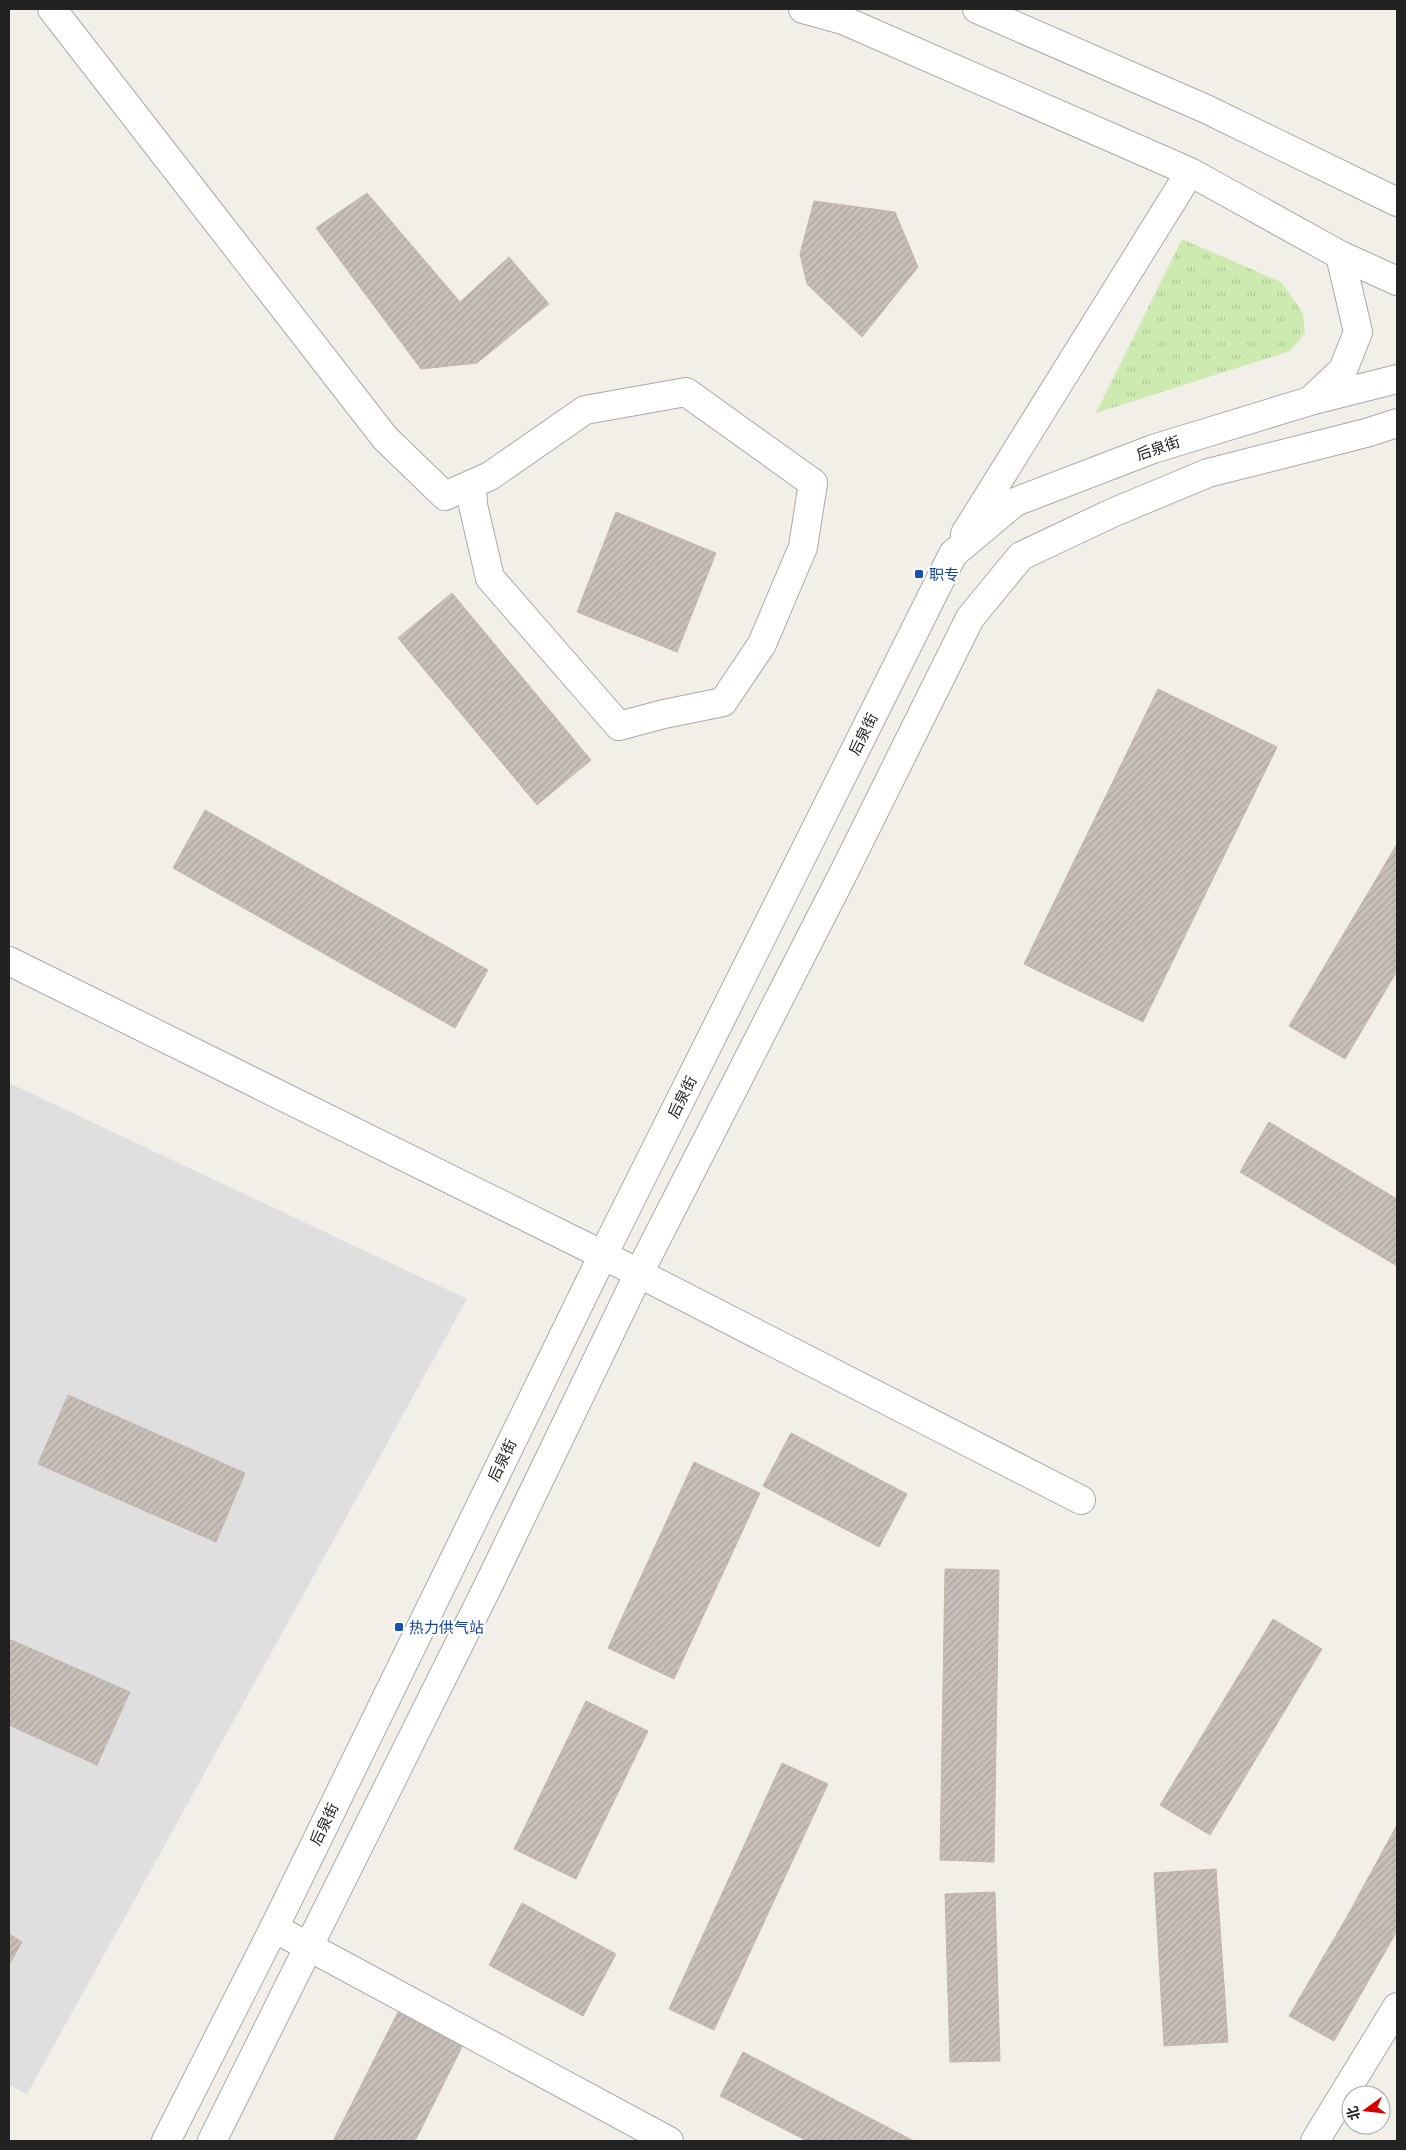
<svg xmlns="http://www.w3.org/2000/svg" width="1406" height="2150" font-family="'Titillium Web','Noto Sans SC',sans-serif">
	<defs>
		<pattern id="grass-tufts" width="24" height="20" patternUnits="userSpaceOnUse" patternTransform="scale(1.25)"><rect width="24" height="20" fill="#cdebb0"/><path d="M3 7l-1-3M5 7V3M7 7l1-3M15 17l-1-3M17 17v-4M19 17l1-3" fill="none" stroke="#b0c997"/></pattern>
		<pattern id="building-hatch" width="6" height="6" patternUnits="userSpaceOnUse" patternTransform="scale(1.25)"><rect width="6" height="6" fill="#c7bfb8"/><path d="M-1 1l2-2M0 6l6-6M5 7l2-2" fill="none" stroke="#aba49e"/></pattern>
	</defs>
	<rect width="100%" height="100%" fill="#f2efe9"/>
	<path fill="#e0dfdf" d="M 9,1083 L 467,1299 L 27,2094 L 9,2085 Z"/>
	<path fill="url(#grass-tufts)" d="M 1182,239 L 1281,282 L 1303,313 L 1305,333 L 1290,351 L 1096,413 Z"/>
	<path fill="url(#building-hatch)" stroke="#c4b6ab" d="M 367,193 L 460,302 L 509,257 L 549,304 L 477,363 L 421,369 L 316,228 Z
		M 814,201 L 895,212 L 918,267 L 862,337 L 807,284 L 800,254 Z
		M 616,512 L 716,553 L 677,652 L 577,612 Z
		M 452,593 L 591,760 L 537,805 L 398,638 Z
		M 1158,689 L 1277,747 L 1143,1022 L 1024,964 Z
		M 205,810 L 488,970 L 455,1028 L 173,868 Z
		M 1397,844 L 1397,971 L 1345,1059 L 1289,1026 Z
		M 1269,1122 L 1397,1199 L 1397,1266 L 1240,1172 Z
		M 68,1395 L 245,1473 L 216,1542 L 38,1464 Z
		M 791,1433 L 907,1494 L 879,1547 L 763,1486 Z
		M 694,1462 L 760,1493 L 674,1679 L 608,1648 Z
		M 945,1569 L 999,1570 L 994,1862 L 940,1860 Z
		M 1273,1619 L 1322,1649 L 1210,1835 L 1160,1805 Z
		M 9,1639 L 130,1692 L 97,1765 L 9,1725 Z
		M 586,1701 L 648,1731 L 576,1879 L 514,1849 Z
		M 782,1763 L 828,1784 L 714,2030 L 669,2009 Z
		M 1397,1825 L 1397,1930 L 1393,1938 L 1349,1913 Z
		M 1216,1869 L 1228,2042 L 1164,2046 L 1154,1873 Z
		M 995,1892 L 1000,2061 L 950,2062 L 945,1894 Z
		M 522,1903 L 616,1954 L 583,2016 L 489,1965 Z
		M 1349,1913 L 1393,1938 L 1334,2041 L 1289,2016 Z
		M 9,1934 L 22,1942 L 9,1965 Z
		M 398,2012 L 463,2045 L 415,2141 L 333,2141 Z
		M 743,2052 L 914,2141 L 807,2141 L 720,2096 Z"/>
	<g fill="none" stroke-linecap="round" stroke-linejoin="round">
		<g stroke="#a9a9a9" stroke-width="30">
			<path id="minor" d="M 52,9 L 385,438 L 445,496 L 490,476 L 585,410 L 686,392 L 813,483 L 803,547 L 762,644 L 723,702 L 664,714 L 619,726 L 490,578 L 473,505 L 472,484
				M 9,961 L 603,1255 L 1081,1500
				M 274,1928 L 669,2141"/>
		</g>
		<g stroke="#a9a9a9" stroke-width="30">
			<path id="tertiary" d="M 803,9 L 843,20 L 1190,172 L 1340,255 L 1397,281
				M 977,9 L 1206,109 L 1397,202
				M 1311,400 L 1343,370 L 1358,332 L 1340,255
				M 965,534 L 1190,172
				M 166,2141 L 274,1928 L 603,1255 L 953,554 L 1015,502 L 1153,449 L 1310,401 L 1397,379
				M 212,2141 L 489,1584 L 639,1273 L 844,872 L 970,618 L 1021,556 L 1112,513 L 1208,473 L 1366,433 L 1397,423
				M 1315,2141 L 1397,2007"/>
		</g>
		<use href="#minor" stroke="#fff" stroke-width="28"/>
		<use href="#tertiary" stroke="#fff" stroke-width="28"/>
	</g>
	<g fill="#1a4fb4" stroke="#fff" stroke-width="2">
		<rect x="914" y="569" width="10" height="10" rx="2.5"/>
		<rect x="394" y="1622" width="10" height="10" rx="2.5"/>
	</g>
	<g text-anchor="middle" dominant-baseline="central" stroke-width="4.5" stroke-linejoin="round" paint-order="stroke">
		<g font-size="15" fill="#222" stroke="#fff">
			<text transform="translate(1158 448) rotate(-19)">后泉街</text>
			<text transform="translate(863 734) rotate(-63)">后泉街</text>
			<text transform="translate(682 1097) rotate(-63)">后泉街</text>
			<text transform="translate(502 1460) rotate(-64)">后泉街</text>
			<text transform="translate(324 1824) rotate(-64)">后泉街</text>
		</g>
		<g font-size="15" fill="#164399" stroke="#fff" text-anchor="start">
			<text x="929" y="574">职专</text>
			<text x="409" y="1627">热力供气站</text>
		</g>
	</g>
	<rect width="1406" height="2150" fill="none" stroke="#222222" stroke-width="20"/>
	<g transform="translate(1366 2110) rotate(255)"><circle r="24" fill="#ffffff" stroke="#a7a7a7"/>
	<path d="M0-4L9 19L0 12L-9 19Z" fill="#d40000"/>
	<text y="-8" font-size="14" font-weight="bold" text-anchor="middle" fill="#222222">北</text>
	</g>
</svg>
